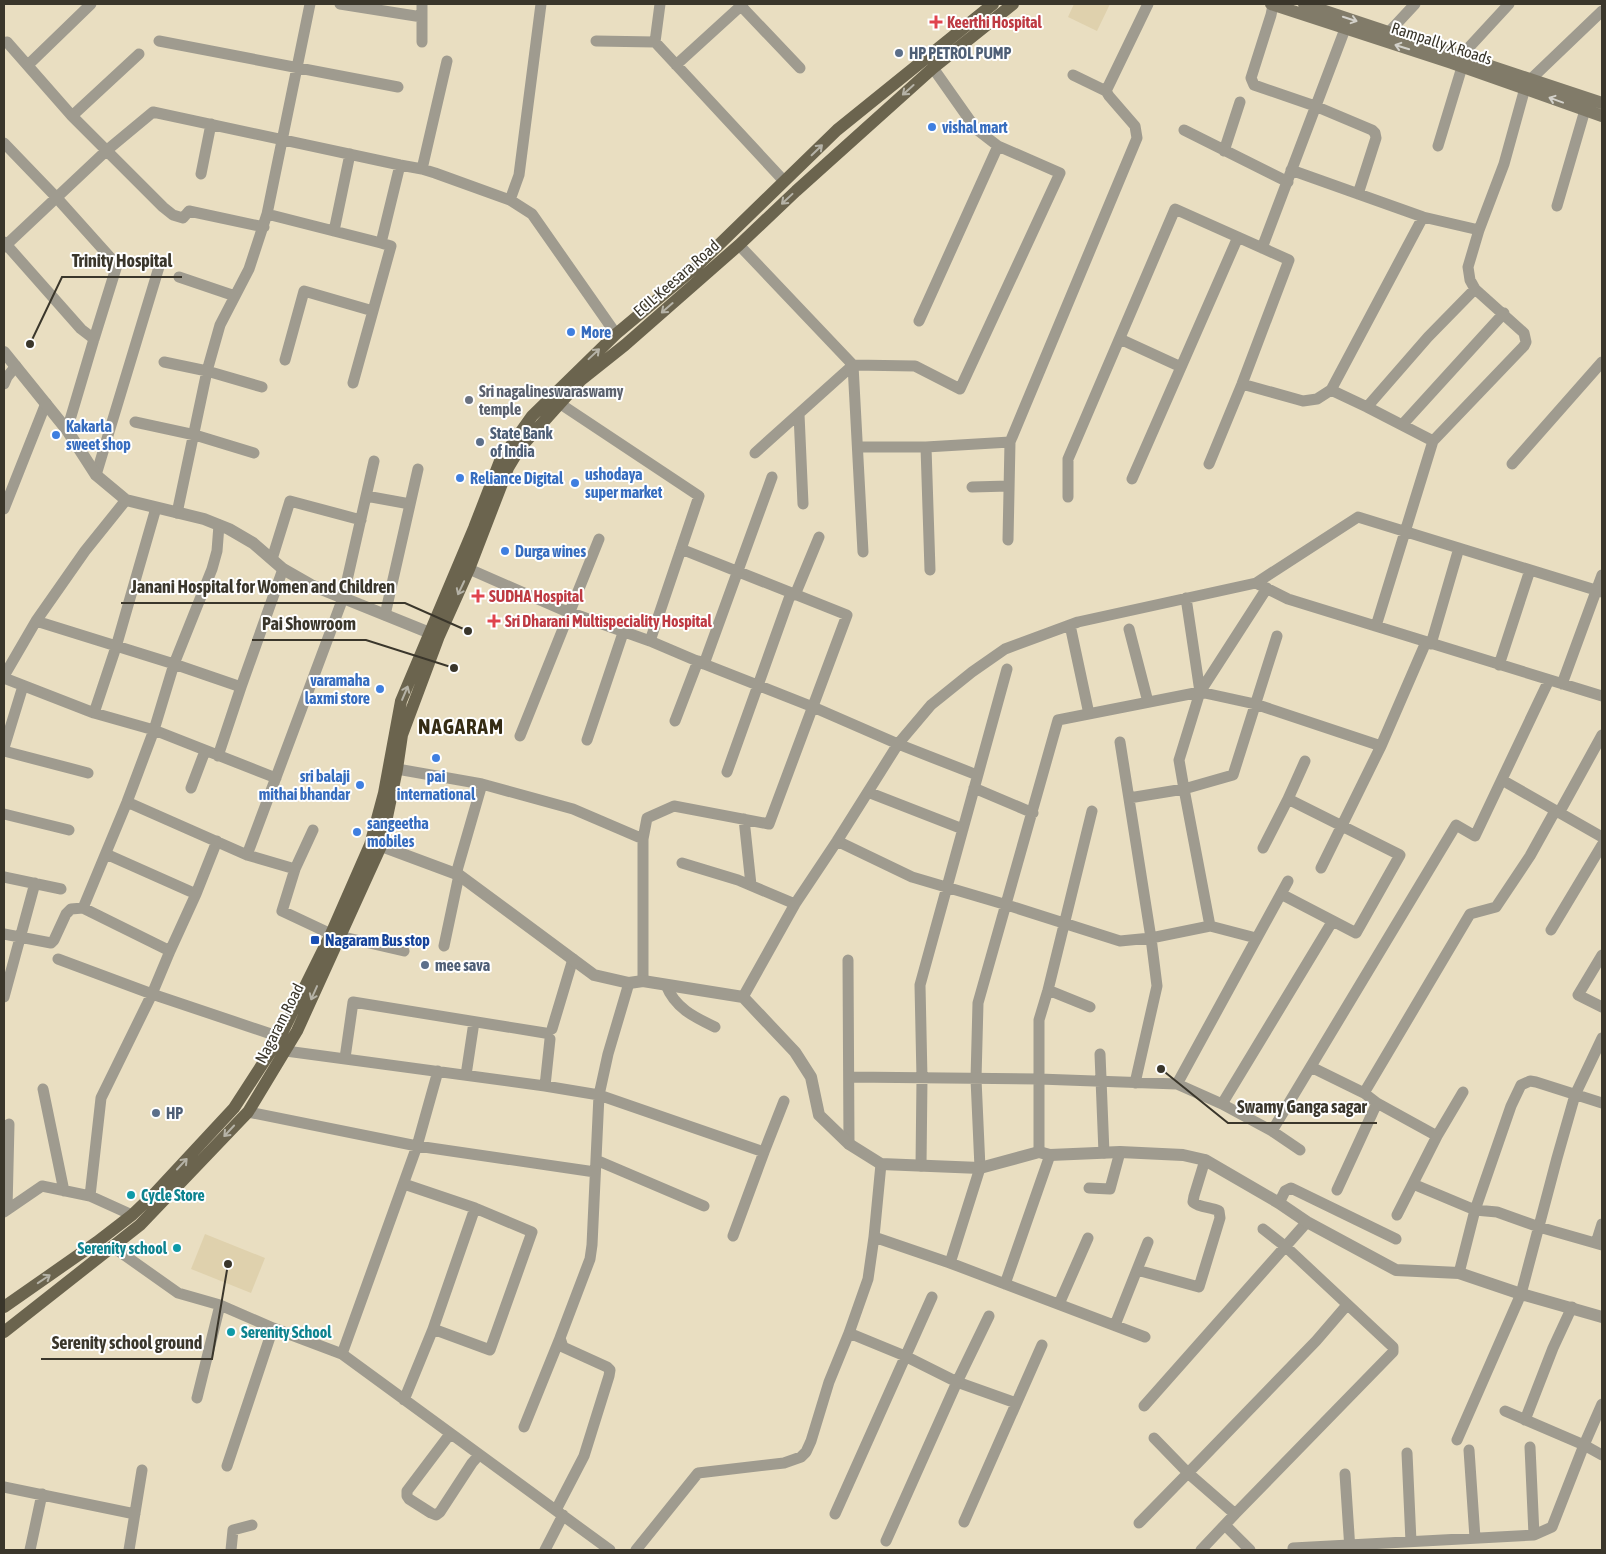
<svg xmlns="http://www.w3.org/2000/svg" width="1606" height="1554" font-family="'Asap Condensed',sans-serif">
	<rect width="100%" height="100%" fill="#e9dec1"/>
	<path fill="#dfd1ad" d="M 1074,4 L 1110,4 L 1097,31 L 1068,17 Z
		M 205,1234 L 265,1258 L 251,1293 L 191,1269 Z"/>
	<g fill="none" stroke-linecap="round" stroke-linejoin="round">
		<path stroke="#9f9b8f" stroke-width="11" d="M 340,4 L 422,17
			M 422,4 L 422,42
			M 1273,5 L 1271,15 L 1251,78 L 1254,85 L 1315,106 L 1372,130 L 1375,133 L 1376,138 L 1358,194
			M 741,6 L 800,68
			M 1389,32 L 1415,4
			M 159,41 L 398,87
			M 596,41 L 655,42 L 784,181
			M 7,42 L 72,116 L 163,207 L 173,215 L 183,218 L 189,211 L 264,227
			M 655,42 L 660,4
			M 1461,56 L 1509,4
			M 28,65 L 91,4
			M 676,65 L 743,4
			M 1073,75 L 1106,91
			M 1531,79 L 1602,11
			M 72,116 L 139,54
			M 1184,130 L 1288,182
			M 4,143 L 56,197 L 117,265 L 94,339 L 81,329 L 4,242
			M 1438,146 L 1462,67
			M 1224,151 L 1240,102
			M 422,169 L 447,61
			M 1291,170 L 1423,217 L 1479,230
			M 201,174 L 211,124
			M 510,200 L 519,175 L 541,4
			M 1557,206 L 1585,110
			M 267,214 L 381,243 L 400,165
			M 334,231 L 350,154
			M 739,245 L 853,365 L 863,552
			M 4,247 L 106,151 L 153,112 L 400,165 L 422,169 L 435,173 L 510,200 L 532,214 L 616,334
			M 1262,248 L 1345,29
			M 179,277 L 235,296
			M 919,321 L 998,146
			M 1120,339 L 1181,367
			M 285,360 L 304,291 L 373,311
			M 164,362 L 207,371 L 262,387
			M 353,383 L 391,246 L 381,243
			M 4,384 L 7,377 L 16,366
			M 1242,384 L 1303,401 L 1317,399 L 1331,390 L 1423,217
			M 1331,390 L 1367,407 L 1433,441 L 1376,626
			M 559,403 L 699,496 L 650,641
			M 1367,407 L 1428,337 L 1475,289 L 1470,280 L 1468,267 L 1479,230 L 1504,164 L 1525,88
			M 799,414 L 803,504
			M 135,422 L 195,435 L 254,453
			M 1402,425 L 1504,313
			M 67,430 L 94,339
			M 1433,441 L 1524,346 L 1526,342 L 1524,333 L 1475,289
			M 858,447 L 926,447 L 1010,442
			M 926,447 L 930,570
			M 755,453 L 853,365 L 915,366 L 960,389 L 1060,173 L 998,146 L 976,129 L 933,68
			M 1512,464 L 1602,362
			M 96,475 L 159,267
			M 1132,479 L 1238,237
			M 972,487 L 1009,486
			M 366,496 L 410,504
			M 1068,497 L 1068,459 L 1175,209 L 1289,260 L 1242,384 L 1209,464
			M 4,509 L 46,403
			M 177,513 L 207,371 L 220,325 L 249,269 L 267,214 L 310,4
			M 1008,540 L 1010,442 L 1137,138 L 1135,126 L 1109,96 L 1106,91 L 1148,4
			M 272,559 L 290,501 L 361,520
			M 469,569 L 563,610 L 650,641 L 704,664 L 813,707 L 898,744 L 977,775
			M 1256,583 L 1288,599 L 1602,696
			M 795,595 L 819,537
			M 1186,598 L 1200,692 L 1179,760 L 1184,789 L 1210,926
			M 385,615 L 418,469
			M 36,621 L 174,664 L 241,687
			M 1070,625 L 1089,714
			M 1129,629 L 1148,702
			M 1431,644 L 1459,548
			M 704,664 L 772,477
			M 1499,665 L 1530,570
			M 4,676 L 36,621 L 85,551 L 126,500
			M 4,678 L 94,713 L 154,730 L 276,778
			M 1562,684 L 1602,575
			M 1200,692 L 1267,588
			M 94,713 L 116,647 L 156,508
			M 675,721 L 698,661
			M 520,736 L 599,539
			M 587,740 L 624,630
			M 1120,742 L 1151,938 L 1157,986 L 1135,1083
			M 4,748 L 23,686
			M 4,751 L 88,773
			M 218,756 L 241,687 L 283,569
			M 397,769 L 482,784 L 573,809 L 643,839 L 643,981
			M 727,772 L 791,593
			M 1502,780 L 1602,837
			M 191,788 L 205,751
			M 974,788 L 1033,813
			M 868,792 L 963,829
			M 1129,798 L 1184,789 L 1233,775 L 1277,636
			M 127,802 L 247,855 L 295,869
			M 1559,813 L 1602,735
			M 4,814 L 69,830
			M 744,819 L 751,885
			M 313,830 L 295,869 L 282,911 L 331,934
			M 643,839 L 647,818 L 674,806 L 769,824 L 847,615 L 681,549
			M 837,841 L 912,877 L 1007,905 L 1120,941 L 1151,938 L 1210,926 L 1256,938
			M 1263,848 L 1288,799 L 1305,761
			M 106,854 L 196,894
			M 247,855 L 343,598 L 374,461
			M 682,863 L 738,880 L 795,904
			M 1321,868 L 1381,746 L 1426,642
			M 456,874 L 482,784
			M 4,877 L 61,889
			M 1281,894 L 1356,933 L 1400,855 L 1288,799
			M 83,908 L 127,802 L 154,730 L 174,664 L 212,569 L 217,551 L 219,525
			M 1551,930 L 1602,845
			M 4,934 L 51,943 L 54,940 L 66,914 L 71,909 L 83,908 L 170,951
			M 339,936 L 404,951
			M 444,946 L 459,875
			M 1602,955 L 1578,995 L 1602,1007
			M 58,959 L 152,994 L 280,1037
			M 848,960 L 849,1144
			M 666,985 C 675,1008 694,1017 715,1027
			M 1048,990 L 1090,1007
			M 4,997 L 35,883
			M 743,997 L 795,904 L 837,841 L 898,744 L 931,705 L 972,672 L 1005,649 L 1078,622 L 1256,583 L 1358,517 L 1602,592
			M 552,1029 L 573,959
			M 286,1051 L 545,1086 L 599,1095 L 764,1152 L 784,1101
			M 1100,1054 L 1104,1153
			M 345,1058 L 353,1002 L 545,1033
			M 1311,1067 L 1364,1093 L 1377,1103 L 1437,1136
			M 466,1075 L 474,1022
			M 849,1077 L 1039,1079 L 1177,1084 L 1222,1104 L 1272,1131 L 1300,1150
			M 1177,1084 L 1288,881
			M 545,1086 L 550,1039
			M 43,1089 L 64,1191
			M 1364,1093 L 1470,914 L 1496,907 L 1530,856 L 1555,811
			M 1222,1104 L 1332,922
			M 248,1112 L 417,1146 L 595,1172
			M 1272,1131 L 1456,825 L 1475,836 L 1549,680
			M 1039,1152 L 1039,1020 L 1048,990 L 1092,811
			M 596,1160 L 704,1206
			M 921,1166 L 922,1078 L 920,985 L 1007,669
			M 404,1184 L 475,1208 L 532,1232 L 490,1350 L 433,1329
			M 1413,1184 L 1475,1210 L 1497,1212 L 1539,1227 L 1602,1245
			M 1089,1188 L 1110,1189 L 1120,1152
			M 1337,1190 L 1377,1103
			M 90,1196 L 101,1098 L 152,994 L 170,951 L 196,894 L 217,841
			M 1279,1203 L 1285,1191 L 1291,1188 L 1396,1239
			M 7,1209 L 9,1124
			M 4,1212 L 42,1186 L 90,1196 L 132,1215
			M 1397,1215 L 1437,1136 L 1463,1092
			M 1263,1229 L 1286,1247 L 1393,1347 L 1393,1352 L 1235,1514 L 1188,1473 L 1316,1341 L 1347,1305
			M 733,1236 L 764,1152
			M 874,1237 L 950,1263 L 1145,1337
			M 1596,1243 L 1602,1224
			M 113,1247 L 178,1293 L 220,1305 L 273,1328 L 342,1354 L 610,1550
			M 950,1263 L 980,1168 L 976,1079 L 978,1003 L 1058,720 L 1200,692 L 1255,704 L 1381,746
			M 1137,1270 L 1199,1287 L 1220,1218 L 1219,1211 C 1211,1207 1200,1208 1193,1202 L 1194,1196 L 1205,1160
			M 1459,1273 L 1475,1210 L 1511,1106 L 1521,1085 L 1530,1081 L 1536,1082 L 1602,1103
			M 1005,1284 L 1050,1155
			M 1059,1304 L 1088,1238
			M 1115,1325 L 1148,1242
			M 849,1333 L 905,1356 L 957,1382 L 1016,1403
			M 342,1354 L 417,1146 L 438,1071
			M 197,1398 L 220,1305
			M 404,1400 L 433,1329 L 475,1208
			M 1144,1406 L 1307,1222
			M 1505,1411 L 1584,1445 L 1602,1455
			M 1525,1420 L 1553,1348 L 1572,1307
			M 524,1427 L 560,1338
			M 450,1434 L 407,1491 L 407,1496 L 409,1499 L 431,1513 L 436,1515 L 440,1512 L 472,1463 L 479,1455
			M 1457,1440 L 1521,1294 L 1557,1158 L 1575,1095 L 1602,1038
			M 1530,1447 L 1534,1535
			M 1469,1450 L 1475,1538
			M 1407,1453 L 1411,1542
			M 227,1466 L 273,1328
			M 1345,1474 L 1350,1550
			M 4,1487 L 135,1514
			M 556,1510 L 584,1456 L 609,1376 L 610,1370 L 607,1367 L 563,1347 L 560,1338 L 590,1259 L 592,1245 L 599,1095 L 608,1054 L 629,983
			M 835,1514 L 932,1297
			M 964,1522 L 1042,1345
			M 1139,1523 L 1188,1473 L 1154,1438
			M 1225,1525 L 1250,1550
			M 886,1541 L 957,1382 L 989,1316
			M 30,1550 L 42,1494
			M 129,1550 L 142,1470
			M 231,1550 L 233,1530 L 252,1525
			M 545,1550 L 563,1515
			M 636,1550 L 698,1473 L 784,1463 L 801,1457 L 806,1452 L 811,1441 L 829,1382 L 849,1333 L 868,1279 L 874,1237 L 881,1164
			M 1201,1550 L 1235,1514
			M 1293,1550 L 1293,1548 L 1534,1535 L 1552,1527 L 1584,1445 L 1602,1404"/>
		<path stroke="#9f9b8f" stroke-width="12" d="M 4,352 L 67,430 L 96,475 L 126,500 L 204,519 L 229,529 L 253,543 L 283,569 L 311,585 L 430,633
			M 381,846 L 459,875 L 594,975 L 629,983 L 643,981 L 743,997 L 795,1052 L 811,1077 L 819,1115 L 849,1144 L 881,1164 L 980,1168 L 1039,1152 L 1050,1155 L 1120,1152 L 1183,1155 L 1205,1160 L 1279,1203 L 1307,1222 L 1396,1270 L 1459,1273 L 1521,1294 L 1602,1317"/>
		<path stroke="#817b69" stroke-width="12" d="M 1271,4 L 1452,63 L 1602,116
			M 1304,4 L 1602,103"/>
		<path stroke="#6b644e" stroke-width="12" d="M 4,1307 L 97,1242 L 132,1215 L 155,1193 L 234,1108 L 280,1037 L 331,934 L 370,845 L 384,793 L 401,701 L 474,528 L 500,461 L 532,416 L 616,334 L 696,267 L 837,130 L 993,4
			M 4,1332 L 140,1225 L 248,1112 L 297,1031 L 381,846 L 397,769 L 402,735 L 439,636 L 469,569 L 508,468 L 520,448 L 581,380 L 625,345 L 739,245 L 796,191 L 933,68 L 1013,4"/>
	</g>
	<defs><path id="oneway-shaft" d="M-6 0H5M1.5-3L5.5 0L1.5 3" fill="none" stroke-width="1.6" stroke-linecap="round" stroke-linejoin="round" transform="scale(1.25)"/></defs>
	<g stroke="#d3d1ca">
		<use href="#oneway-shaft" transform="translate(1350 19) rotate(18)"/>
		<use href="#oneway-shaft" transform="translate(1402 47) rotate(-163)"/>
		<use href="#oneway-shaft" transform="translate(1556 100) rotate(-160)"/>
	</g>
	<g stroke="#b5b2a6">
		<use href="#oneway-shaft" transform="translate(908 90) rotate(138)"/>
		<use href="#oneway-shaft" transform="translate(817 150) rotate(-44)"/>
		<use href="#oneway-shaft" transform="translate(787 199) rotate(137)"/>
		<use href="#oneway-shaft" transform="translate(667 308) rotate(139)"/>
		<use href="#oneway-shaft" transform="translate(594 354) rotate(-43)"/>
		<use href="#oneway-shaft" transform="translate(461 588) rotate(115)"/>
		<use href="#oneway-shaft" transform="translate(405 693) rotate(-67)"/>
		<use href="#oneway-shaft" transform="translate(314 993) rotate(114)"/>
		<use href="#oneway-shaft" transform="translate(229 1131) rotate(133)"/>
		<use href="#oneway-shaft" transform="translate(182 1164) rotate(-47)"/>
		<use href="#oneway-shaft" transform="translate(44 1279) rotate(-34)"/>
	</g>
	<g fill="#e0444e" stroke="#fff" stroke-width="2">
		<path d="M933.5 14.5h5v5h5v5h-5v5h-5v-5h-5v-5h5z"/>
		<path d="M475.5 588.5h5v5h5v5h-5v5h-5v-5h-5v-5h5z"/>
		<path d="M491.5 613.5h5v5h5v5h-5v5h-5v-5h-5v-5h5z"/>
	</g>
	<g fill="#5c6f8a" stroke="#fff" stroke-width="2">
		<circle cx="899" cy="53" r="5"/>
		<circle cx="480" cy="442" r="5"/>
		<circle cx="425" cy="965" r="5"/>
		<circle cx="156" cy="1113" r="5"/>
	</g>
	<g fill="#3f7fe0" stroke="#fff" stroke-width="2">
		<circle cx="932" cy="127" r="5"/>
		<circle cx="571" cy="332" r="5"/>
		<circle cx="56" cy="435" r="5"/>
		<circle cx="460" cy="478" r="5"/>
		<circle cx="575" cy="483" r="5"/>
		<circle cx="505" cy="551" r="5"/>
		<circle cx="380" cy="689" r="5"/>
		<circle cx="436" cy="758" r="5"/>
		<circle cx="360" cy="785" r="5"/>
		<circle cx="357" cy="832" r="5"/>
	</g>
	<circle fill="#6b7280" stroke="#fff" stroke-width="2" cx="469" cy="400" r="5"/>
	<rect fill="#1a4fb4" stroke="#fff" stroke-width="2" x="310" y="935" width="10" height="10" rx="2.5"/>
	<g fill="#0f9aa8" stroke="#fff" stroke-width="2">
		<circle cx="131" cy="1195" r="5"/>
		<circle cx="177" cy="1248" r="5"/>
		<circle cx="231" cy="1332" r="5"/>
	</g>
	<g text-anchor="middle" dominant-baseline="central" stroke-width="4" stroke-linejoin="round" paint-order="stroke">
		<g font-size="16" font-weight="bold" fill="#be3a42" stroke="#fff" text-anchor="start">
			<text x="947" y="22">Keerthi Hospital</text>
			<text x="489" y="596">SUDHA Hospital</text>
			<text x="505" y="621">Sri Dharani Multispeciality Hospital</text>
		</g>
		<g font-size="16" fill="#3a362b" stroke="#fff">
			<text transform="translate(1442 43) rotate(18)">Rampally X Roads</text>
			<text transform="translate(676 278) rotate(-41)">ECIL-Keesara Road</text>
			<text transform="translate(279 1023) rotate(-63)">Nagaram Road</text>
		</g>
		<g font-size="16" font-weight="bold" fill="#4e5e75" stroke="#fff" text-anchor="start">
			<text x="909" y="53">HP PETROL PUMP</text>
			<text x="490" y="433">State Bank<tspan x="490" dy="18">of India</tspan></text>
			<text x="435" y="965">mee sava</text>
			<text x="166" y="1113">HP</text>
		</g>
		<g font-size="16" font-weight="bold" fill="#366cbe" stroke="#fff" text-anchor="start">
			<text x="942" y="127">vishal mart</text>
			<text x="581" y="332">More</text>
			<text x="66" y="426">Kakarla<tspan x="66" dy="18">sweet shop</tspan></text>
			<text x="585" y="474">ushodaya<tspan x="585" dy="18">super market</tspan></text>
			<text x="470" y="478">Reliance Digital</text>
			<text x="515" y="551">Durga wines</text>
			<text x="370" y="680" text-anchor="end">varamaha<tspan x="370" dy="18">laxmi store</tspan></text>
			<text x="350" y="776" text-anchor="end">sri balaji<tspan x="350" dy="18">mithai bhandar</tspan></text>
			<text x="436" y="776" text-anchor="middle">pai<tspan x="436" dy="18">international</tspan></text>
			<text x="367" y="823">sangeetha<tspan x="367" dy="18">mobiles</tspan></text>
		</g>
		<g font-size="16" font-weight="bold" fill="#5b616d" stroke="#fff" text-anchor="start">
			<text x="479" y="391">Sri nagalineswaraswamy<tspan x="479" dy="18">temple</tspan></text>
		</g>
		<g font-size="16" font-weight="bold" fill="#164399" stroke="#fff" text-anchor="start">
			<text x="325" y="940">Nagaram Bus stop</text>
		</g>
		<g font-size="16" font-weight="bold" fill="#0d838f" stroke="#fff" text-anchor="start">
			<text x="141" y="1195">Cycle Store</text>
			<text x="167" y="1248" text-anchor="end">Serenity school</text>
			<text x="241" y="1332">Serenity School</text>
		</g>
		<g font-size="21" font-weight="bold" letter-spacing="1" fill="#352c14" stroke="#fff">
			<text x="461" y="726">NAGARAM</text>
		</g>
	</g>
	<path fill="none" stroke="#3a362b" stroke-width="2" d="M30 344L62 277H182M468 631L405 603H121M454 668L366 640H252M1161 1069L1228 1123H1377M228 1264L212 1359H41"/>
	<g fill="#3a362b" stroke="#fff" stroke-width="2">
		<circle cx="30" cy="344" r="5"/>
		<circle cx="468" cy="631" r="5"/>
		<circle cx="454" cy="668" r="5"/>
		<circle cx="1161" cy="1069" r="5"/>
		<circle cx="228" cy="1264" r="5"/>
	</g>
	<g font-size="18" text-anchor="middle" font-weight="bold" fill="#3a362b" stroke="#fff" stroke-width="4" stroke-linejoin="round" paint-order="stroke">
		<text x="122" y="267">Trinity Hospital</text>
		<text x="263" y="593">Janani Hospital for Women and Children</text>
		<text x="309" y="630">Pai Showroom</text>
		<text x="1302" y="1113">Swamy Ganga sagar</text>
		<text x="127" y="1349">Serenity school ground</text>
	</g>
	<rect width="1606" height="1554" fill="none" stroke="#3a362b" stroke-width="10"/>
</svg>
